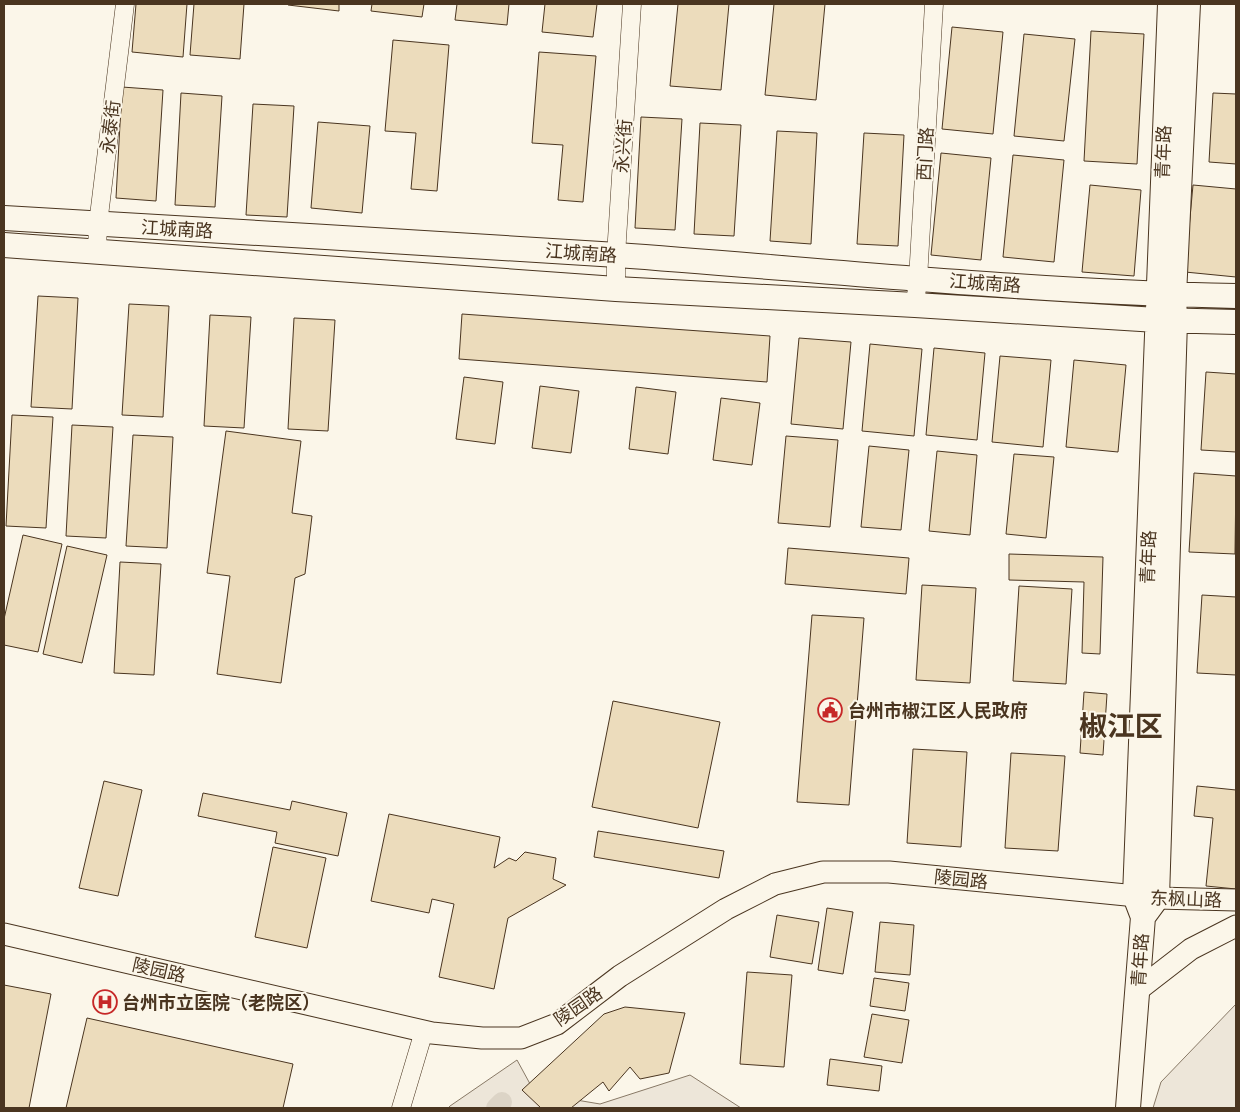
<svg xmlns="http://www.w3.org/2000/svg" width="1240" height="1112" font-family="'Asap Condensed','Noto Sans SC',sans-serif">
	<rect width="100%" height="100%" fill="#fbf6e9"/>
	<path fill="#ede6d9" stroke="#887966" d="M 1236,1004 L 1236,1108 L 1153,1108 L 1161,1082 Z
		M 517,1060 L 535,1093 L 600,1104 L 690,1075 L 741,1108 L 448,1108 L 450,1106 Z"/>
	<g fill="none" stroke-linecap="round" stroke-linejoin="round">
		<path stroke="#dcd4c6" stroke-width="20" d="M 496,1108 L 502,1102"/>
	</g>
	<path fill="#ecdcbc" stroke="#4a3520" d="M 136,4 L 187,4 L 183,57 L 132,52 Z
		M 194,4 L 244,4 L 240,59 L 190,55 Z
		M 288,4 L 339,4 L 339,11 L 288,5 Z
		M 372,4 L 424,4 L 422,17 L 371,11 Z
		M 457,4 L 509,4 L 507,25 L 455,20 Z
		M 545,4 L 597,4 L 593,37 L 542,32 Z
		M 678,4 L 729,4 L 721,90 L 670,86 Z
		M 774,4 L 825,4 L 816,100 L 765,95 Z
		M 952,27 L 1003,32 L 993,134 L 942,129 Z
		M 1091,31 L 1144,34 L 1137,164 L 1084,161 Z
		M 1024,34 L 1075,39 L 1064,141 L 1014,136 Z
		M 393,40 L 449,45 L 437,191 L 411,189 L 416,133 L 385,131 Z
		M 539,52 L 596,56 L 583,202 L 558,200 L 563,145 L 532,143 Z
		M 122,87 L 163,90 L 156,201 L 116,198 Z
		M 181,93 L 222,96 L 215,207 L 175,205 Z
		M 1213,93 L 1236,94 L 1236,164 L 1209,162 Z
		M 253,104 L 294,106 L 287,217 L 246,215 Z
		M 641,117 L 682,119 L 675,230 L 635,228 Z
		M 318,122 L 370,126 L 362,213 L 311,208 Z
		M 700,123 L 741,125 L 734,236 L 694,234 Z
		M 777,131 L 817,133 L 811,244 L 770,241 Z
		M 864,133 L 904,135 L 898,246 L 857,244 Z
		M 941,153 L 991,158 L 981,260 L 931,255 Z
		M 1013,155 L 1064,160 L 1054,262 L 1003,257 Z
		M 1090,185 L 1141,190 L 1134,276 L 1082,272 Z
		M 1193,185 L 1236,189 L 1236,277 L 1185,272 Z
		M 38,296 L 78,298 L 72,409 L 31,407 Z
		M 129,304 L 169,306 L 163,417 L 122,415 Z
		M 462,314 L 770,336 L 767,382 L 459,359 Z
		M 210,315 L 251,317 L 244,428 L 204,426 Z
		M 294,318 L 335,320 L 328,431 L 288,429 Z
		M 799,338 L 851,342 L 843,429 L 791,424 Z
		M 870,344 L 922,349 L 914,436 L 862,431 Z
		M 934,348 L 985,353 L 977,440 L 926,435 Z
		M 1000,356 L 1051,360 L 1043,447 L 992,442 Z
		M 1074,360 L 1126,365 L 1118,452 L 1066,447 Z
		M 1206,372 L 1236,374 L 1236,452 L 1201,450 Z
		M 464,377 L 503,382 L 495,444 L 456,439 Z
		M 540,386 L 579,391 L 571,453 L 532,448 Z
		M 636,387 L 676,392 L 668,454 L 629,449 Z
		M 721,398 L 760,403 L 752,465 L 713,460 Z
		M 12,415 L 53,417 L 46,528 L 6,526 Z
		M 72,425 L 113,427 L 106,538 L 66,536 Z
		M 226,431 L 301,441 L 292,513 L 312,516 L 305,574 L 295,578 L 281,683 L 217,674 L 230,576 L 207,573 Z
		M 133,435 L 173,437 L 167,548 L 126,546 Z
		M 786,436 L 838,440 L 830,527 L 778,523 Z
		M 869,446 L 909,450 L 901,530 L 861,527 Z
		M 937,451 L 977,455 L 970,535 L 929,531 Z
		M 1014,454 L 1054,457 L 1046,538 L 1006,534 Z
		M 1194,473 L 1236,476 L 1235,554 L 1189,552 Z
		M 23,535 L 62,544 L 38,652 L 4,645 L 4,619 Z
		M 67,546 L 107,555 L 82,663 L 43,654 Z
		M 788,548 L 909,558 L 906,594 L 785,584 Z
		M 1009,554 L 1103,557 L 1100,654 L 1082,653 L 1084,582 L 1009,580 Z
		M 120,562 L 161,564 L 154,675 L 114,673 Z
		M 922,585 L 976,588 L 970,683 L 916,680 Z
		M 1019,586 L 1072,589 L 1066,684 L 1013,681 Z
		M 1202,595 L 1236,597 L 1236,675 L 1197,673 Z
		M 812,615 L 864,618 L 849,805 L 797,802 Z
		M 1084,692 L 1107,694 L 1103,755 L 1080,753 Z
		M 613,701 L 720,722 L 698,828 L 592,807 Z
		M 913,749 L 967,752 L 961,847 L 907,843 Z
		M 1011,753 L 1065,756 L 1058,851 L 1005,848 Z
		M 104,781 L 142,790 L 118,896 L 79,888 Z
		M 1197,786 L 1236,790 L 1236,889 L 1206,886 L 1213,818 L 1194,816 Z
		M 203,793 L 290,810 L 292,801 L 347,813 L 338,856 L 275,843 L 277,832 L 198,816 Z
		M 389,814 L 500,837 L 494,868 L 509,858 L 516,861 L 525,852 L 556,858 L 553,879 L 566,885 L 508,918 L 494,989 L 439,977 L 454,904 L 432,899 L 429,913 L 371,901 Z
		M 598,831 L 724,851 L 719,878 L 594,857 Z
		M 273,847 L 326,858 L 307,948 L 255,937 Z
		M 827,908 L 853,912 L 843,974 L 818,970 Z
		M 777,915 L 819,922 L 812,964 L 770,957 Z
		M 880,922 L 914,925 L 910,975 L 875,972 Z
		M 747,972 L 792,975 L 784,1067 L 740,1064 Z
		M 874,978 L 909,983 L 905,1011 L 870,1006 Z
		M 4,985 L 51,994 L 29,1108 L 4,1108 Z
		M 625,1007 L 685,1013 L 669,1073 L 640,1079 L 630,1067 L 609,1091 L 603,1082 L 571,1108 L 541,1108 L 522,1090 L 604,1014 Z
		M 872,1014 L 909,1020 L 902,1063 L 864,1057 Z
		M 87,1018 L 293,1064 L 283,1108 L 66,1108 Z
		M 830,1059 L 882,1066 L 879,1091 L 827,1085 Z"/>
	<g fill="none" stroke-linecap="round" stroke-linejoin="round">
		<g stroke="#4a3520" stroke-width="19">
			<path id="minor" d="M 97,251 L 98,224 L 125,4
				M 616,289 L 616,255 L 632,4
				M 915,305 L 918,279 L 934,4
				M 401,1108 L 424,1031"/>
		</g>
		<g stroke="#4a3520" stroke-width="23">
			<path id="tertiary" d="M 4,934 L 432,1033 L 482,1038 L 521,1038 L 557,1024 L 620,976 L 726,909 L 775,884 L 823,872 L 889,872 L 1157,898 L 1236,900
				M 1138,990 L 1191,949 L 1236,926"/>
		</g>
		<g stroke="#4a3520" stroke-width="26">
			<path id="secondary" d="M 4,218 C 208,231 413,241 617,255 C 823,270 1029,292 1236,296
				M 4,245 L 616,289 L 915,305 L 1157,320 L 1236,322
				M 1143,917 L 1157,898 L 1175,321 L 1174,295 L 1188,4
				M 1128,1108 L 1143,917 L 1135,896 L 1170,4"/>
		</g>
		<use href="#minor" stroke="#fbf6e9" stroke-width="18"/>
		<use href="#tertiary" stroke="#fbf6e9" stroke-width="21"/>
		<use href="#secondary" stroke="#fbf6e9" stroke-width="24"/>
	</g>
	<defs>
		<g id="civic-ring" transform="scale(1.25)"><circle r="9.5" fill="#fbf6e9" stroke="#c62828" stroke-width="1.5"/><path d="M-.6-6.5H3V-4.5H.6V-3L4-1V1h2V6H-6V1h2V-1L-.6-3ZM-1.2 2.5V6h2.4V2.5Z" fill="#c62828"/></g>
		<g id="hospital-ring" transform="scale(1.25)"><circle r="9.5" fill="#fbf6e9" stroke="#c62828" stroke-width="1.5"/><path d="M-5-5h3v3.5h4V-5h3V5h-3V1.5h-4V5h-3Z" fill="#c62828"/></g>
	</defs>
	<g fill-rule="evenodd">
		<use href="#civic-ring" x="830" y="710"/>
		<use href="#hospital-ring" x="105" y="1002"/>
	</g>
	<g text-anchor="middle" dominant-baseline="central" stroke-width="4" stroke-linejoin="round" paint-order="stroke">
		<g font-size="18" fill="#4a3520" stroke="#fbf6e9">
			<text transform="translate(110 127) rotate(-83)">永泰街</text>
			<text transform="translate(623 146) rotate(-86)">永兴街</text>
			<text transform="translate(1163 152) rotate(-88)">青年路</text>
			<text transform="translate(925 154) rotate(-87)">西门路</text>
			<text transform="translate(177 229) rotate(3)">江城南路</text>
			<text transform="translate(581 253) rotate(4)">江城南路</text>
			<text transform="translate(985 283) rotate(4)">江城南路</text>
			<text transform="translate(1148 557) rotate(-88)">青年路</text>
			<text transform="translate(961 879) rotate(6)">陵园路</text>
			<text transform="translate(1186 899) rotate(2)">东枫山路</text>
			<text transform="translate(1140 960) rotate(-86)">青年路</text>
			<text transform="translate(159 970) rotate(13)">陵园路</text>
			<text transform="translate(578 1006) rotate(-35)">陵园路</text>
		</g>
		<g font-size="18" font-weight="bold" fill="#4a3520" stroke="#fbf6e9" text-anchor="start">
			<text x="848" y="710">台州市椒江区人民政府</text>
			<text x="122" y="1002">台州市立医院（老院区）</text>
		</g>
		<g font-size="28" font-weight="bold" fill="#4a3520" stroke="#fbf6e9">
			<text x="1121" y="726">椒江区</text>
		</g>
	</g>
	<rect width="1240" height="1112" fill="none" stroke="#4a3520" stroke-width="10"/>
</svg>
